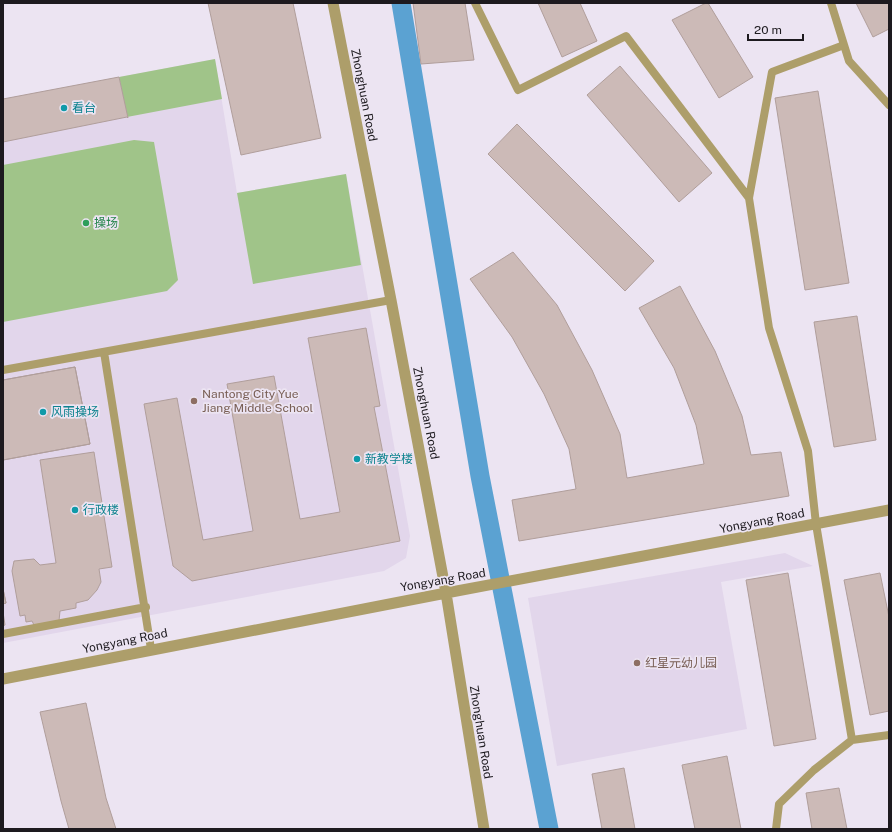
<svg xmlns="http://www.w3.org/2000/svg" width="892" height="832" font-family="'Public Sans','Noto Sans SC',sans-serif">
	<rect width="100%" height="100%" fill="#ece4f2"/>
	<path fill="#e2d6eb" d="M 215,59 L 237,193 L 346,174 L 410,536 L 406,558 L 384,571 L 3,643 L 3,99 Z
		M 785,553 L 813,566 L 721,582 L 747,729 L 557,766 L 528,598 Z"/>
	<path fill="#a0c489" d="M 215,59 L 222,99 L 127,117 L 119,77 Z
		M 134,140 L 154,142 L 178,280 L 167,291 L 3,322 L 3,165 Z
		M 346,174 L 361,265 L 253,284 L 237,193 Z"/>
	<g fill="none" stroke-linecap="round" stroke-linejoin="round">
		<path stroke="#5ba2d2" stroke-width="19" d="M 401,3 L 480,476 L 549,829"/>
	</g>
	<path fill="#ccbab7" stroke="#b09e9b" d="M 208,3 L 293,3 L 321,138 L 241,155 Z
		M 413,3 L 465,3 L 474,60 L 421,64 Z
		M 538,3 L 580,3 L 597,41 L 562,57 Z
		M 706,3 L 708,3 L 753,77 L 719,98 L 672,20 Z
		M 856,3 L 889,3 L 889,29 L 873,37 Z
		M 620,66 L 712,173 L 679,202 L 587,95 Z
		M 119,77 L 128,118 L 127,117 L 3,142 L 3,99 Z
		M 818,91 L 849,283 L 805,290 L 775,98 Z
		M 517,124 L 654,261 L 625,291 L 488,154 Z
		M 513,252 L 557,305 L 592,370 L 620,434 L 627,478 L 704,464 L 696,425 L 674,368 L 639,308 L 680,286 L 715,351 L 742,416 L 751,455 L 781,452 L 789,496 L 519,541 L 512,500 L 576,489 L 569,449 L 544,394 L 512,337 L 470,279 Z
		M 857,316 L 876,440 L 834,447 L 814,322 Z
		M 366,328 L 380,406 L 374,407 L 400,541 L 192,581 L 173,566 L 144,404 L 177,398 L 203,540 L 253,531 L 227,384 L 274,376 L 300,519 L 340,512 L 308,338 Z
		M 75,367 L 90,444 L 3,460 L 3,380 Z
		M 75,367 L 90,444 L 3,460 L 3,380 Z
		M 94,452 L 112,567 L 99,569 L 101,582 L 97,590 L 88,600 L 76,603 L 76,608 L 60,611 L 59,621 L 34,625 L 32,621 L 26,622 L 25,615 L 20,616 L 12,571 L 14,561 L 34,559 L 40,565 L 56,563 L 40,460 Z
		M 788,573 L 816,739 L 774,746 L 746,580 Z
		M 880,573 L 889,617 L 889,711 L 870,715 L 844,580 Z
		M 3,589 L 6,603 L 3,604 Z
		M 3,589 L 6,603 L 3,604 Z
		M 3,612 L 5,625 L 3,626 Z
		M 86,703 L 106,798 L 116,829 L 69,829 L 61,801 L 40,712 Z
		M 727,756 L 741,829 L 695,829 L 682,765 Z
		M 624,768 L 635,829 L 602,829 L 592,774 Z
		M 839,788 L 847,829 L 812,829 L 806,793 Z"/>
	<g fill="none" stroke-linecap="round" stroke-linejoin="round">
		<path stroke="#ad9e6a" stroke-width="8" d="M 475,3 L 518,90 L 626,36 L 749,198 L 769,328 L 808,451 L 816,524 L 852,740
			M 831,3 L 849,61 L 889,105
			M 749,198 L 772,72 L 844,45
			M 104,352 L 151,649
			M 3,370 L 391,300
			M 3,634 L 146,607
			M 776,829 L 779,804 L 814,770 L 852,740 L 889,735"/>
		<path stroke="#ad9e6a" stroke-width="11" d="M 333,3 L 391,300 L 446,593 L 484,829
			M 3,679 L 446,593 L 889,510"/>
	</g>
	<g fill="#0f9aa8" stroke="#ece4f2" stroke-width="1.5">
		<circle cx="64" cy="108" r="4"/>
		<circle cx="43" cy="412" r="4"/>
		<circle cx="357" cy="459" r="4"/>
		<circle cx="75" cy="510" r="4"/>
	</g>
	<circle fill="#2e9e5b" stroke="#ece4f2" stroke-width="1.5" cx="86" cy="223" r="4"/>
	<g fill="#8d6e63" stroke="#ece4f2" stroke-width="1.5">
		<circle cx="194" cy="401" r="4"/>
		<circle cx="637" cy="663" r="4"/>
	</g>
	<g text-anchor="middle" dominant-baseline="central" stroke-width="3.5" stroke-linejoin="round" paint-order="stroke">
		<g font-size="12" fill="#1d1a1f" stroke="#ece4f2">
			<text transform="translate(364 95) rotate(79)">Zhonghuan Road</text>
			<text transform="translate(426 413) rotate(79)">Zhonghuan Road</text>
			<text transform="translate(762 521) rotate(-11)">Yongyang Road</text>
			<text transform="translate(443 580) rotate(-10)">Yongyang Road</text>
			<text transform="translate(125 641) rotate(-11)">Yongyang Road</text>
			<text transform="translate(481 732) rotate(81)">Zhonghuan Road</text>
		</g>
		<g font-size="12" fill="#0d838f" stroke="#ece4f2" text-anchor="start">
			<text x="72" y="108">看台</text>
			<text x="51" y="412">风雨操场</text>
			<text x="365" y="459">新教学楼</text>
			<text x="83" y="510">行政楼</text>
		</g>
		<g font-size="12" fill="#27864d" stroke="#ece4f2" text-anchor="start">
			<text x="94" y="223">操场</text>
		</g>
		<g font-size="12" fill="#785e54" stroke="#ece4f2" text-anchor="start">
			<text x="202" y="394">Nantong City Yue<tspan x="202" dy="14">Jiang Middle School</tspan></text>
			<text x="645" y="663">红星元幼儿园</text>
		</g>
	</g>
	<rect width="892" height="832" fill="none" stroke="#1d1a1f" stroke-width="8"/>
	<path d="M748 34v6h55v-6" fill="none" stroke="#1d1a1f" stroke-width="2"/>
	<text x="754" y="34" font-size="12" fill="#1d1a1f" stroke="#ece4f2" stroke-width="3" paint-order="stroke">20 m</text>
</svg>
